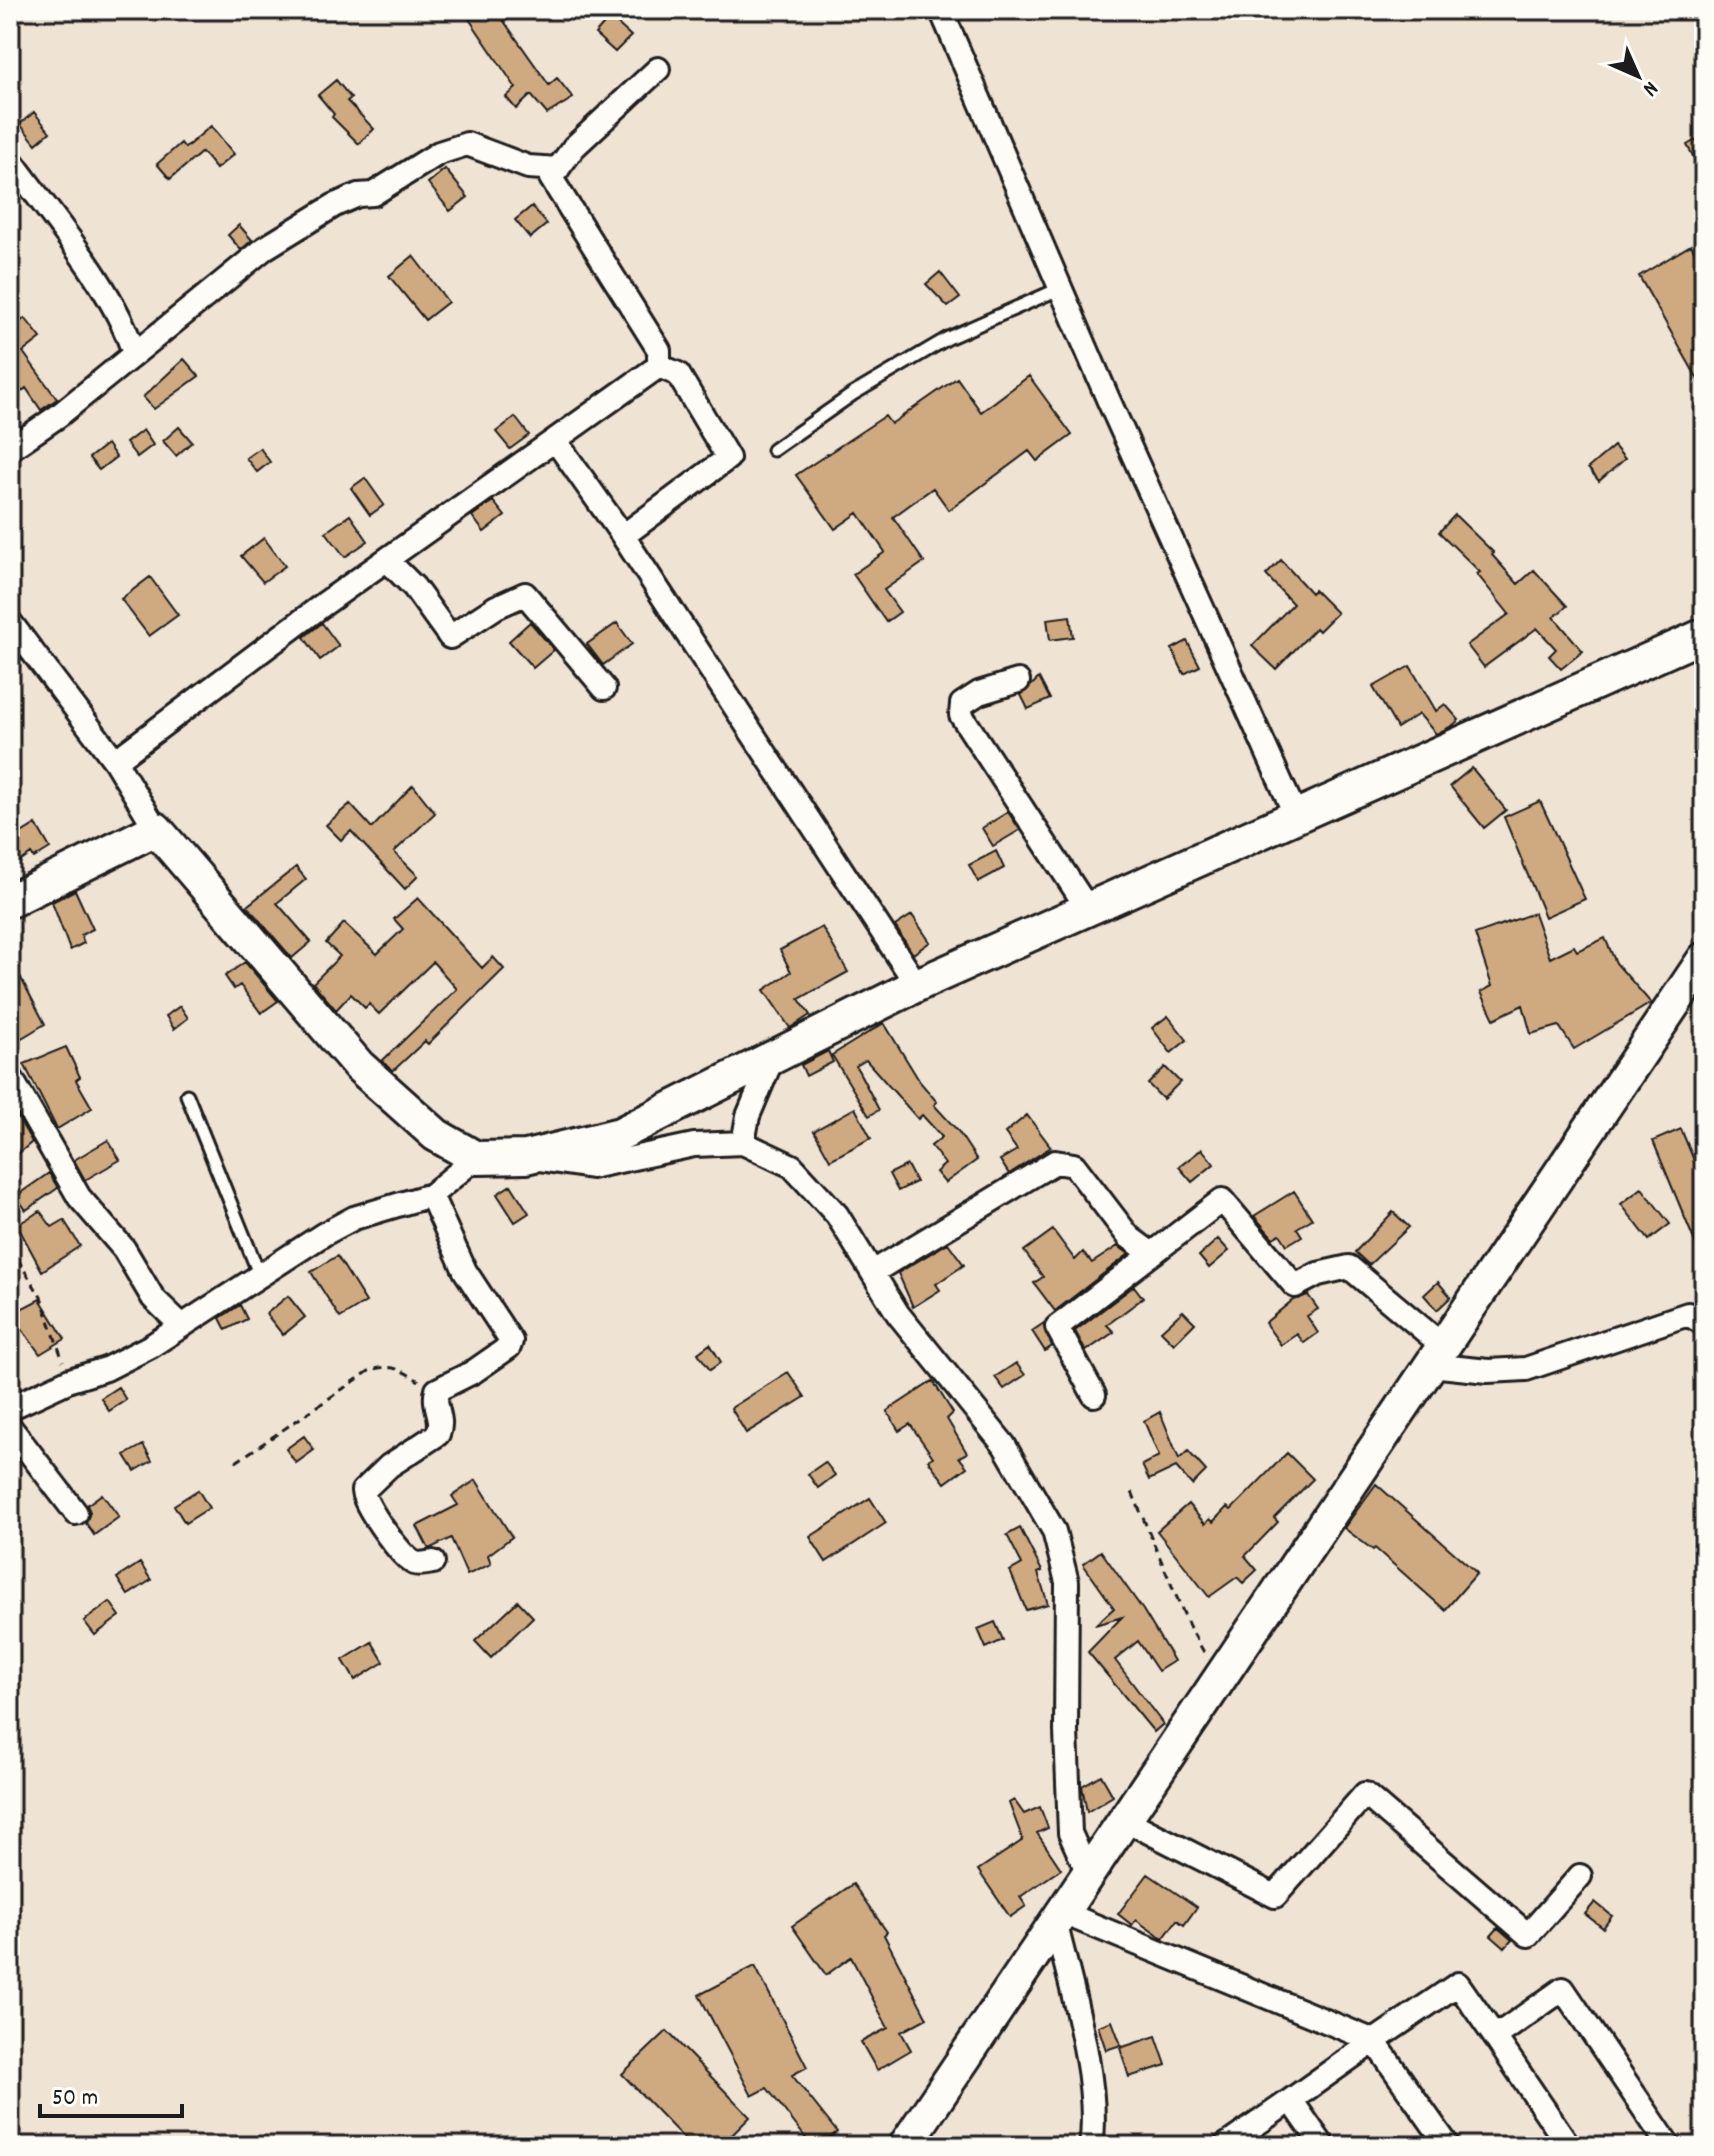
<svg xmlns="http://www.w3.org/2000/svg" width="1714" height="2156" font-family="Dekko,sans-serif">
	<rect width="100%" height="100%" fill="#efe3d4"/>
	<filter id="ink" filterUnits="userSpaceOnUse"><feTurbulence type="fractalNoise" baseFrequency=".0125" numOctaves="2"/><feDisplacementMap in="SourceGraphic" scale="16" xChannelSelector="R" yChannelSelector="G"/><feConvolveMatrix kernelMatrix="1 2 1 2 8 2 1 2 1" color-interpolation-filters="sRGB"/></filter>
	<g filter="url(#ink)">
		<path fill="#cfaa81" stroke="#1c1c1c" stroke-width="2" d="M 463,10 L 496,10 L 549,85 L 557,78 L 573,98 L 547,114 L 531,95 L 516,109 L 506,97 L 516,88 Z
			M 610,17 L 631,36 L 615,52 L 595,34 Z
			M 336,80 L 351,98 L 347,101 L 374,129 L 359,144 L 332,117 L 334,114 L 318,95 Z
			M 34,112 L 50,132 L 36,144 L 20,124 Z
			M 211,126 L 234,154 L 216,169 L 202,152 L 170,179 L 157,164 L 181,143 L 185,148 Z
			M 1704,135 L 1704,176 L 1687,145 Z
			M 445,169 L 468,197 L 450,211 L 428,183 Z
			M 532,206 L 547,224 L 530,238 L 515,220 Z
			M 239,225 L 252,240 L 241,250 L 228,235 Z
			M 1691,245 L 1704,268 L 1704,390 L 1639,276 Z
			M 413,256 L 448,302 L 425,320 L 389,276 Z
			M 940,272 L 960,298 L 948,307 L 926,284 Z
			M 25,318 L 41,338 L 23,352 L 57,399 L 41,410 L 26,388 L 10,401 L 10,330 Z
			M 184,359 L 199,376 L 154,409 L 143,397 Z
			M 1029,376 L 1072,435 L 1037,461 L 1029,451 L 949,510 L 933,488 L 893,517 L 924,562 L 884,590 L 900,612 L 886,622 L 853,574 L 885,552 L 858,513 L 835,529 L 796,475 L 885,416 L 891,424 L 957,378 L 981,412 Z
			M 515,417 L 529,435 L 510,449 L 496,432 Z
			M 179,427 L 192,442 L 176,456 L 163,441 Z
			M 143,430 L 153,445 L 137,457 L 126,443 Z
			M 107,444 L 116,457 L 99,470 L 89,458 Z
			M 1614,446 L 1625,459 L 1599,481 L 1588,468 Z
			M 260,448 L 270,462 L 257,472 L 246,458 Z
			M 365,478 L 384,505 L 370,515 L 351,488 Z
			M 493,501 L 505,516 L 484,532 L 472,516 Z
			M 350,515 L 368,541 L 345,557 L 326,532 Z
			M 1455,515 L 1494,553 L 1492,555 L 1518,584 L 1534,570 L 1567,606 L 1554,617 L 1583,651 L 1561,669 L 1549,656 L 1556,649 L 1537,628 L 1484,667 L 1467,645 L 1509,614 L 1477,574 L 1480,572 L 1439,532 Z
			M 264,538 L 285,566 L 263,582 L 241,556 Z
			M 1281,560 L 1311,593 L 1314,590 L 1337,613 L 1319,631 L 1316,628 L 1276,669 L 1252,646 L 1293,604 L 1266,575 Z
			M 150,577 L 178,615 L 149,636 L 121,599 Z
			M 1070,616 L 1073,637 L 1050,640 L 1047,619 Z
			M 530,622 L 554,650 L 533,668 L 509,641 Z
			M 322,623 L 339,646 L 320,660 L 304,637 Z
			M 617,623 L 632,644 L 603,665 L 587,644 Z
			M 1187,641 L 1200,666 L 1184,674 L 1172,649 Z
			M 1410,666 L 1436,711 L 1445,704 L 1459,720 L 1452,726 L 1436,734 L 1419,714 L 1397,728 L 1373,687 Z
			M 1039,678 L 1050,699 L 1028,709 L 1021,695 Z
			M 1472,768 L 1506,810 L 1484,828 L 1450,786 Z
			M 413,785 L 435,813 L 394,852 L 418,876 L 405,889 L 351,831 L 341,840 L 326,825 L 350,804 L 372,828 Z
			M 1540,801 L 1585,899 L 1545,917 L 1504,817 Z
			M 1008,812 L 1020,830 L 993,846 L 982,828 Z
			M 36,824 L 50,848 L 34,858 L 31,854 L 17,864 L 10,854 L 10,840 Z
			M 996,851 L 1004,868 L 978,882 L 969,865 Z
			M 296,867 L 306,879 L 277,903 L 311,942 L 292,958 L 247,906 Z
			M 75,890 L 93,929 L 81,935 L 84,943 L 70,950 L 52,902 Z
			M 418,898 L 482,968 L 493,957 L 504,969 L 428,1044 L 425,1041 L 393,1071 L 382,1061 L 457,989 L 433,962 L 379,1014 L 369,1004 L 365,1008 L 351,994 L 336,1010 L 313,983 L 340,956 L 326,943 L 344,923 L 377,954 L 403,929 L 394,919 Z
			M 1534,913 L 1550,958 L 1574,946 L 1577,951 L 1605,938 L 1616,963 L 1651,1003 L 1574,1049 L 1559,1026 L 1531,1034 L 1523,1005 L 1494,1019 L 1481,992 L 1492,986 L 1475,934 Z
			M 912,915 L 930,942 L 913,954 L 895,926 Z
			M 822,927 L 848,972 L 799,999 L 810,1015 L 790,1028 L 764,990 L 791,972 L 780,950 Z
			M 10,957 L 45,1024 L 10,1045 Z
			M 245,962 L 278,1001 L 261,1013 L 240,985 L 234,989 L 225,976 Z
			M 180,1006 L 188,1018 L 174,1029 L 166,1016 Z
			M 1168,1016 L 1187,1040 L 1171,1053 L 1152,1028 Z
			M 884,1023 L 920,1082 L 937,1102 L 934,1105 L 958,1131 L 977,1160 L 945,1183 L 936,1172 L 945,1164 L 931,1146 L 942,1137 L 922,1115 L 918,1119 L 866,1060 L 856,1066 L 879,1110 L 869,1116 L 832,1055 Z
			M 66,1047 L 80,1077 L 76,1080 L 92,1108 L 57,1129 L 24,1064 Z
			M 828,1051 L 833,1062 L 806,1076 L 801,1065 Z
			M 1165,1067 L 1180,1082 L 1163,1099 L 1148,1084 Z
			M 10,1104 L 32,1142 L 10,1161 Z
			M 855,1108 L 871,1138 L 830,1160 L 814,1131 Z
			M 1027,1115 L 1051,1147 L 1009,1174 L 1000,1160 L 1017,1150 L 1005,1133 Z
			M 1681,1129 L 1704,1184 L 1704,1264 L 1653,1141 Z
			M 108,1140 L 120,1160 L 85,1180 L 74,1160 Z
			M 1202,1149 L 1214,1164 L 1192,1182 L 1179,1167 Z
			M 907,1165 L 916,1182 L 898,1191 L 889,1174 Z
			M 49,1173 L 58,1188 L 26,1210 L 16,1196 Z
			M 511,1185 L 529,1213 L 515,1222 L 497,1194 Z
			M 1642,1188 L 1670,1224 L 1649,1240 L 1621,1204 Z
			M 1294,1191 L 1312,1219 L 1297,1228 L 1302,1236 L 1287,1245 L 1280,1234 L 1273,1238 L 1254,1216 Z
			M 40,1211 L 52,1227 L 64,1220 L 80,1246 L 42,1271 L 17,1225 Z
			M 1393,1212 L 1409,1227 L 1369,1265 L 1355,1252 Z
			M 1053,1230 L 1075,1260 L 1083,1252 L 1092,1263 L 1118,1246 L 1129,1254 L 1055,1311 L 1034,1283 L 1043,1277 L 1024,1251 Z
			M 1218,1239 L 1229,1251 L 1209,1268 L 1199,1256 Z
			M 948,1243 L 964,1265 L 936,1284 L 940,1290 L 913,1307 L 898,1273 Z
			M 337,1256 L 366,1302 L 340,1318 L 311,1272 Z
			M 1438,1282 L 1451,1297 L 1437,1310 L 1424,1295 Z
			M 1134,1286 L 1143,1298 L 1107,1325 L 1114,1332 L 1086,1351 L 1075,1331 Z
			M 1308,1295 L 1318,1309 L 1307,1316 L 1318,1333 L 1304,1343 L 1297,1334 L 1281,1345 L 1265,1323 L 1293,1300 Z
			M 288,1296 L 305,1317 L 283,1335 L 266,1314 Z
			M 40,1299 L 65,1339 L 40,1354 L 11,1314 Z
			M 240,1305 L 247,1319 L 226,1330 L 220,1318 Z
			M 1183,1311 L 1195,1323 L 1174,1344 L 1161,1331 Z
			M 1044,1323 L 1052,1346 L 1045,1351 L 1032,1331 Z
			M 710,1344 L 721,1362 L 710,1370 L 698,1353 Z
			M 1016,1363 L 1025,1375 L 1004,1389 L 995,1377 Z
			M 788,1372 L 805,1397 L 746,1433 L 731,1408 Z
			M 933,1381 L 953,1413 L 947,1419 L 967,1453 L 959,1457 L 967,1467 L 945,1483 L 928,1460 L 933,1457 L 910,1424 L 899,1431 L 887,1411 Z
			M 118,1387 L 126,1400 L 109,1411 L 101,1398 Z
			M 1160,1412 L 1179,1459 L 1188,1451 L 1206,1471 L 1192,1485 L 1176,1467 L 1149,1480 L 1142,1465 L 1159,1456 L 1144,1421 Z
			M 304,1436 L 314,1450 L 296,1463 L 286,1449 Z
			M 143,1445 L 152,1461 L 135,1471 L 125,1455 Z
			M 1287,1453 L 1313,1479 L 1274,1518 L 1278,1522 L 1245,1556 L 1257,1570 L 1243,1583 L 1237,1577 L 1209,1597 L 1157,1531 L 1188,1504 L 1205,1524 L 1210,1519 L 1213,1522 L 1227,1507 L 1231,1510 Z
			M 825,1462 L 835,1475 L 818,1488 L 808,1474 Z
			M 476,1480 L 512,1537 L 488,1555 L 491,1564 L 467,1575 L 451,1538 L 429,1549 L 417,1526 L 458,1505 L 452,1496 Z
			M 1376,1484 L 1477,1573 L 1445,1610 L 1375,1548 L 1373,1550 L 1344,1528 Z
			M 198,1490 L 209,1508 L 185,1523 L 174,1505 Z
			M 102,1494 L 119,1517 L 94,1535 L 86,1523 L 90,1512 L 87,1505 Z
			M 870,1498 L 886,1523 L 826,1562 L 810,1537 Z
			M 1020,1528 L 1042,1571 L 1038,1573 L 1048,1604 L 1026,1610 L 1010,1571 L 1022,1564 L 1007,1535 Z
			M 1101,1551 L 1143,1610 L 1174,1661 L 1158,1671 L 1138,1641 L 1115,1660 L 1163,1724 L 1154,1732 L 1088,1652 L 1122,1617 L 1095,1625 L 1114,1608 L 1083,1564 Z
			M 140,1563 L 151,1580 L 128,1595 L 117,1578 Z
			M 518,1601 L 533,1617 L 491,1658 L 475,1641 Z
			M 110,1602 L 120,1616 L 95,1635 L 84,1621 Z
			M 995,1622 L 1003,1640 L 986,1648 L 978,1629 Z
			M 372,1642 L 384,1662 L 355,1680 L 343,1660 Z
			M 1101,1775 L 1113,1796 L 1087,1812 L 1082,1786 Z
			M 1014,1800 L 1024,1814 L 1040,1807 L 1048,1828 L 1037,1833 L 1061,1869 L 1020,1897 L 1026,1906 L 1010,1917 L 978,1870 L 1023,1840 L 1009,1803 Z
			M 1148,1874 L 1197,1907 L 1184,1925 L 1177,1920 L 1163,1939 L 1136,1920 L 1132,1925 L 1118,1914 Z
			M 853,1884 L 887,1932 L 884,1935 L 927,2018 L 901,2032 L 911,2050 L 877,2070 L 861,2042 L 888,2028 L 851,1957 L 826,1975 L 792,1926 Z
			M 1595,1902 L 1612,1916 L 1603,1928 L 1585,1914 Z
			M 1498,1928 L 1512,1940 L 1505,1948 L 1491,1936 Z
			M 755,1966 L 807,2067 L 792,2075 L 837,2132 L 819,2146 L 812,2146 L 767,2088 L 752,2096 L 699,1995 Z
			M 1112,2021 L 1121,2045 L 1106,2050 L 1098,2026 Z
			M 667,2031 L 750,2117 L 721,2146 L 691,2146 L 622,2074 Z
			M 1156,2036 L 1166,2065 L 1129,2077 L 1120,2048 Z"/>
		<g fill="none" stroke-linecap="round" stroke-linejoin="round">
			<g stroke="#1c1c1c" stroke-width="17">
				<path id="service" d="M 773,450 L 853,394 L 948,338 L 1061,288
					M 187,1095 L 260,1276"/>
			</g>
			<g stroke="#1c1c1c" stroke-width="28">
				<path id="minor" d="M 941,10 L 1108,399 L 1296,816
					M 658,69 L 574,147 L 551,178 L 659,350 L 659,366
					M 10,159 C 50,215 115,289 134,354
					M 555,440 L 623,536
					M 10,449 L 58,416 L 265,248 L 335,205 L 358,195 L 373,194 L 439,153 L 467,144 L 528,167 L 558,169
					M 387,560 L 414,587 L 450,637 L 496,607 L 525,594 L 604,688
					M 10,622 L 115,761 L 156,829
					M 1018,681 L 979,693 L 962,704 L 961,715 L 1088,909
					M 115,761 L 324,604 L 659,366 L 678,374 L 728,458 L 623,536 L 917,985
					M 10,1076 L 79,1197 L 124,1249 L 153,1298 L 181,1325
					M 743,1143 L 748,1116 L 772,1059
					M 539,1159 L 591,1167 L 694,1145 L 743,1143 L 792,1166 L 837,1215 L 898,1314 L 1004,1445 L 1054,1531 L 1067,1582 L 1066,1731 L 1070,1833 L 1088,1873
					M 431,1195 L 465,1271 L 511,1341 L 509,1347 L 473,1372 L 437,1390 C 432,1406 445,1418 438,1434 L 389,1466 L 363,1491 C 364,1505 400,1556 414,1563 C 420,1565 427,1563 433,1562
					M 873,1272 L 1055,1162 L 1074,1165 L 1129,1237 L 1152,1254 L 1222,1200 L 1295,1286 L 1318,1274 L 1349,1267 L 1443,1346
					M 1430,1365 L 1488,1371 L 1526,1369 L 1688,1314 L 1704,1324
					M 1094,1395 L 1057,1327 L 1152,1254
					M 10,1408 L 70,1380 L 106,1369 L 151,1346 L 324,1234 L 354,1218 L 431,1195 L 476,1158
					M 10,1427 L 76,1513
					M 1122,1822 L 1139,1827 L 1275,1896 L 1365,1794 L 1528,1935 L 1580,1876
					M 1061,1912 L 1374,2041 L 1458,1984 L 1495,2037
					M 1055,1921 C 1070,1985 1101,2082 1091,2146
					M 1225,2146 L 1291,2100
					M 1323,2146 L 1291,2100 L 1374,2041 L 1448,2146
					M 1569,2146 L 1495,2037 L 1563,1989 L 1669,2146"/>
			</g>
			<g stroke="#1c1c1c" stroke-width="38">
				<path id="secondary" d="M 10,901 L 156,829 L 359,1066 L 436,1135 L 476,1158 L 526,1157 L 620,1134 L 917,985 L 1704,635
					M 905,2146 L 1704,959"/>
			</g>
			<path stroke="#1c1c1c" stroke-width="3" stroke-dasharray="8 6" stroke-linecap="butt" d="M 10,1247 L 41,1297 L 63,1361
				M 236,1462 L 369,1371 C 391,1363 400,1369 419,1381
				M 1132,1492 L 1189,1626 L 1205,1654"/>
			<use href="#service" stroke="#fdfcf7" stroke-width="11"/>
			<use href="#minor" stroke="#fdfcf7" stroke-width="22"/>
			<use href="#secondary" stroke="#fdfcf7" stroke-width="32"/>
		</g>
	</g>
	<rect width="1714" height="2156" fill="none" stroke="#fdfcf7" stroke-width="40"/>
	<rect x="20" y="20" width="1674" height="2116" fill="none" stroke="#1c1c1c" stroke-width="3" filter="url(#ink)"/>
	<g transform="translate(1638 76) rotate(135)" stroke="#fdfcf7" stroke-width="6" paint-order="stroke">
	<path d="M0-6L14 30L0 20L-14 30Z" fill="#1c1c1c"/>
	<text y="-12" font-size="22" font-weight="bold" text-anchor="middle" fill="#1c1c1c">N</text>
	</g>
	<path d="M40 2104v12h142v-12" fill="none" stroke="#1c1c1c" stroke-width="4"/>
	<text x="52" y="2104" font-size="24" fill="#1c1c1c" stroke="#fdfcf7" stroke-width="6" paint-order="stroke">50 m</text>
</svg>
